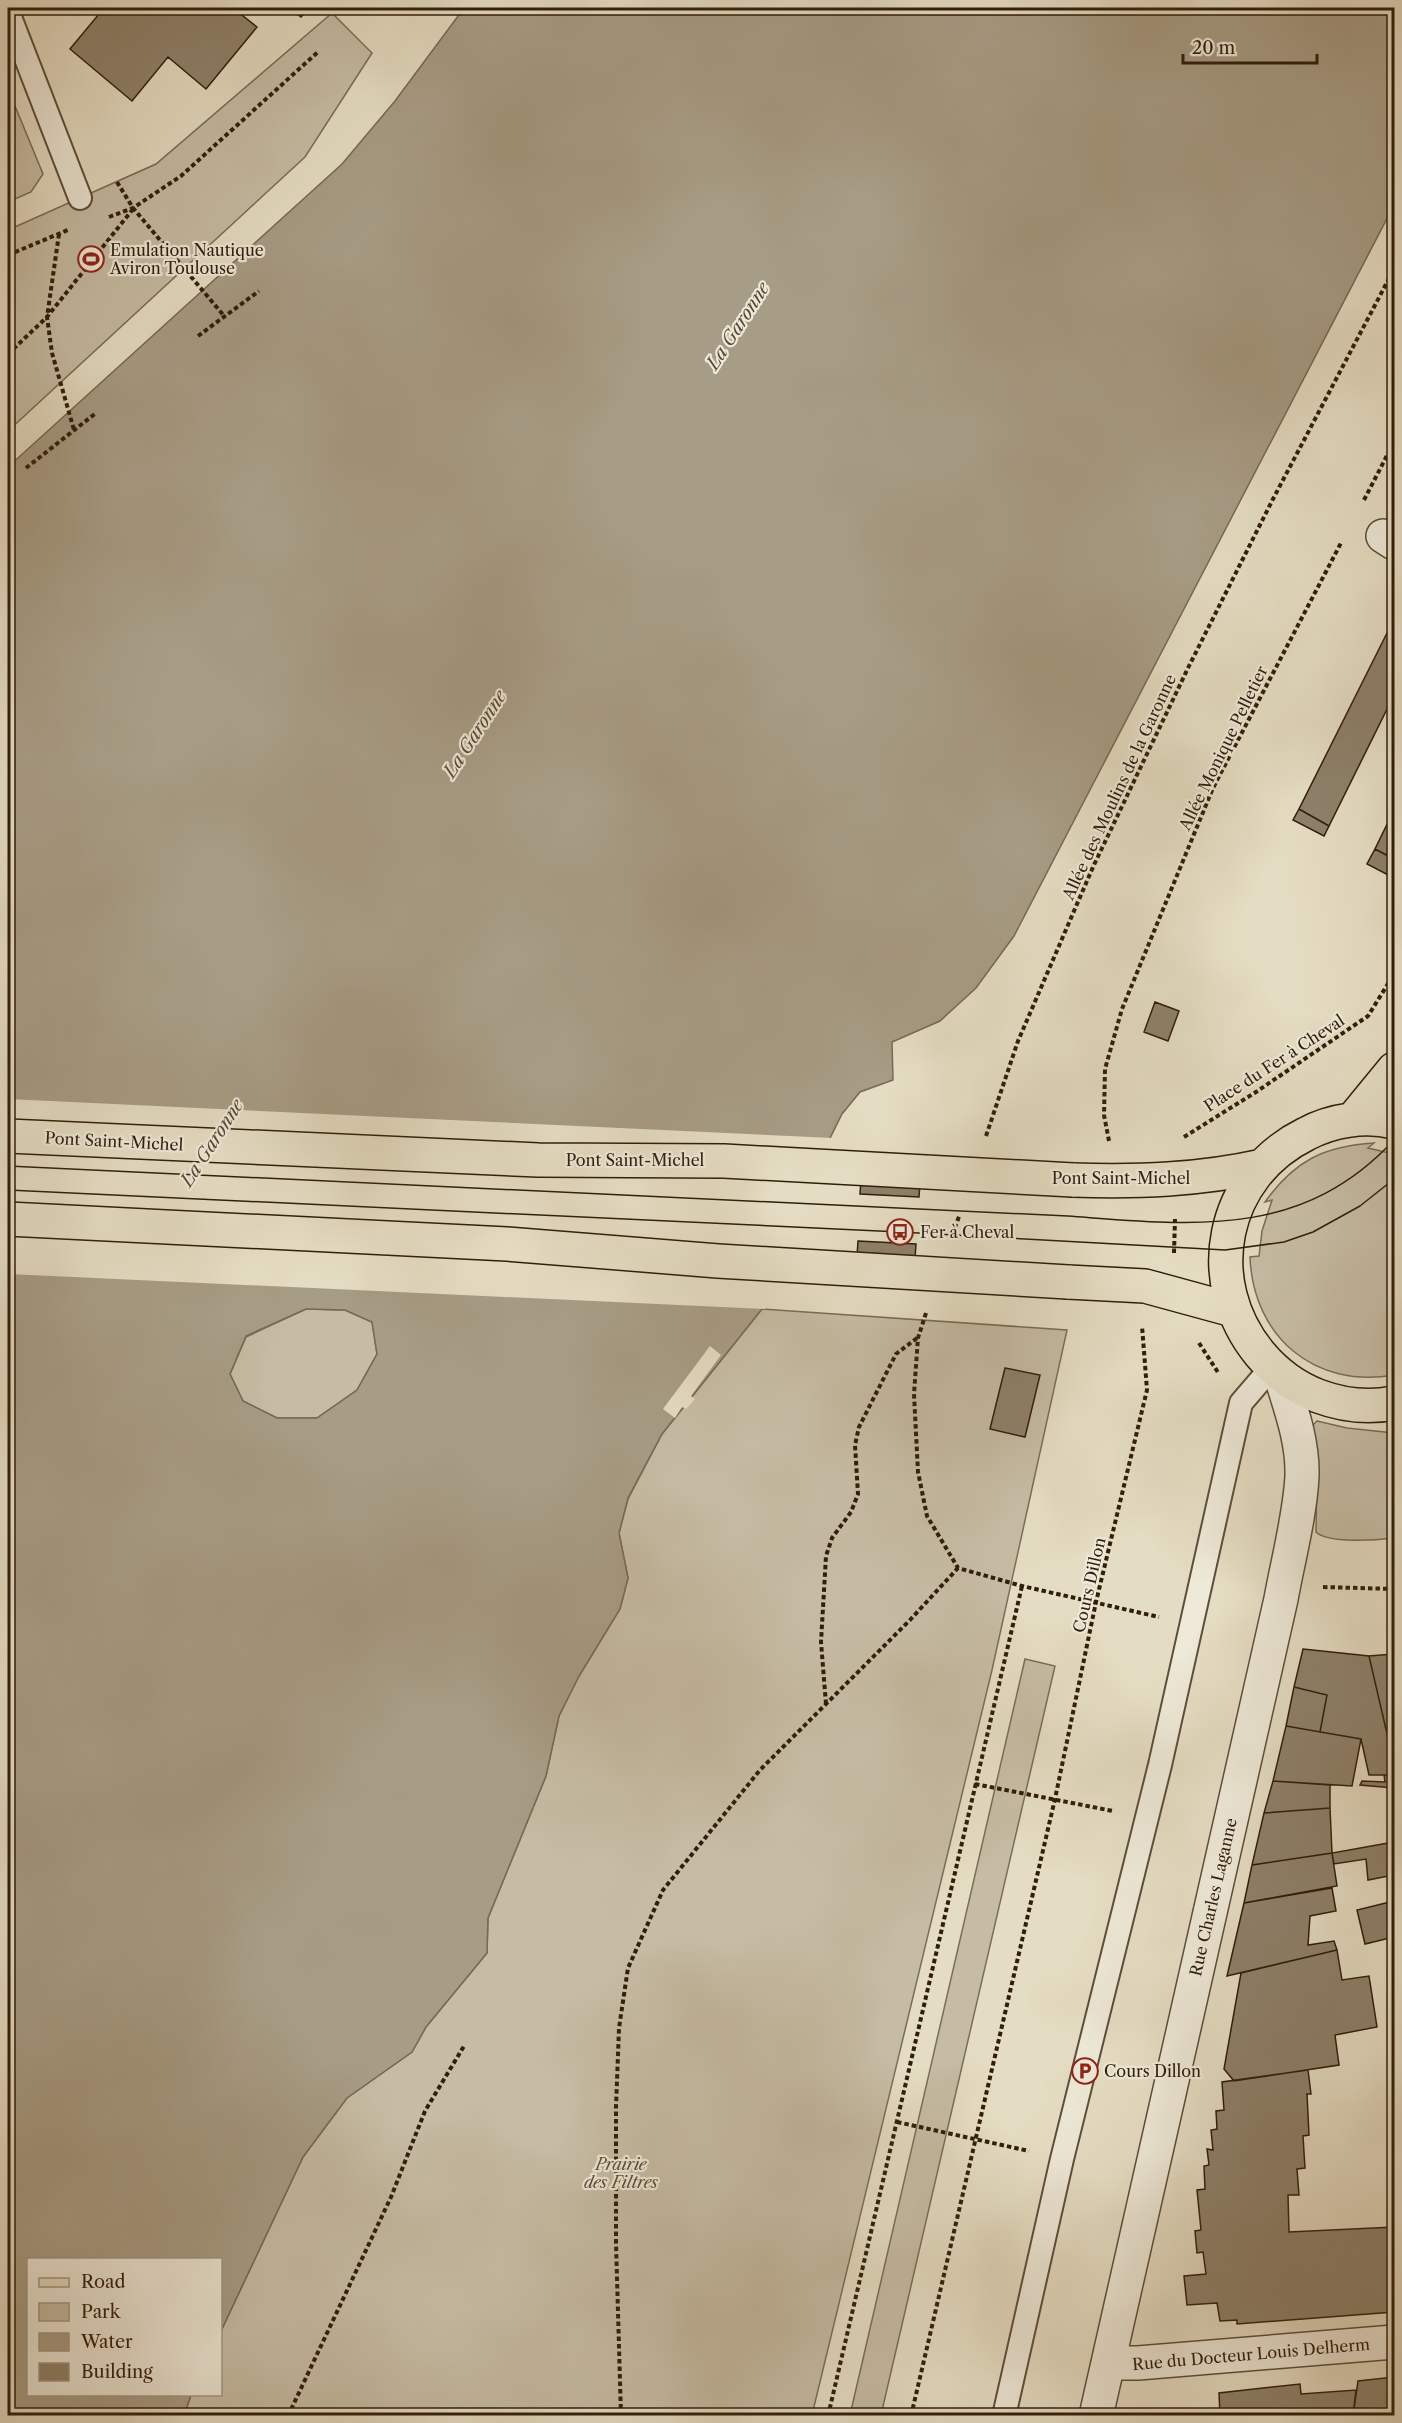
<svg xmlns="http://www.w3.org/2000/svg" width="1402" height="2423" font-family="'Libre Caslon Text',serif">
	<rect width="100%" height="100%" fill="#e5ddc3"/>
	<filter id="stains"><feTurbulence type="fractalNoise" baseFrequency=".00333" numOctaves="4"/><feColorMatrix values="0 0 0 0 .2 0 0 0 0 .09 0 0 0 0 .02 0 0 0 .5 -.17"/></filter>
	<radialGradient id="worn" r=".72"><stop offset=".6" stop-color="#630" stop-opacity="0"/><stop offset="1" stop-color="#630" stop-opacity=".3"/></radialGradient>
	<path fill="#c6bca4" stroke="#7b6c58" stroke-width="1.5" d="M 332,13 L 372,53 L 305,157 L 8,431 L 8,230 L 156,164 Z
		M 8,89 L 43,174 L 31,192 L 8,202 Z
		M 1374,1143 L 1368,1148 L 1394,1154 L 1394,1375 C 1315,1389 1253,1337 1250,1257 L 1259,1256 L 1262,1231 L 1272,1200 L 1265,1202 C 1294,1161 1324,1146 1374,1143 Z
		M 306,1309 L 345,1310 L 372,1322 L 377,1354 L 357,1390 L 317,1418 L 277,1418 L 243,1401 L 230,1374 L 246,1337 Z
		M 762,1309 L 1067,1330 L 992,1670 L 812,2415 L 184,2416 L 191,2395 L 220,2394 L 221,2331 L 303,2157 L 347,2098 L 412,2052 L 426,2027 L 487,1953 L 488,1918 L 546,1776 L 559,1716 L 579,1676 L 620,1609 L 628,1578 L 619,1533 L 628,1499 L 662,1434 Z
		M 1317,1421 L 1347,1428 L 1394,1433 L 1394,1538 C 1378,1540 1328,1544 1316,1532 L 1317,1464 L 1312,1426 Z
		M 1025,1659 L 1055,1666 L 881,2415 L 850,2415 Z"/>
	<path fill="#a79c85" stroke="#776955" stroke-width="1.5" fill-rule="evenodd" d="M 464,8 L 1394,8 L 1394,205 L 1014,936 L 976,988 L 940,1021 L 892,1042 L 893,1080 L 860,1092 L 842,1114 L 803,1193 L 762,1309 L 662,1434 L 628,1498 L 619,1533 L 628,1578 L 620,1609 L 579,1676 L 559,1716 L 546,1776 L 488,1918 L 487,1953 L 426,2027 L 412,2052 L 347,2098 L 303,2157 L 221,2331 L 220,2260 L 28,2260 L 28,2394 L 191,2395 L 184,2415 L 8,2415 L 8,467 L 342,164 L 395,101 ZM 306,1309 L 345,1310 L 372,1322 L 377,1354 L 357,1390 L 317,1418 L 277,1418 L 243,1401 L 230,1374 L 246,1336 Z"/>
	<path fill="#e5ddc3" d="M 8,1099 L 833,1138 L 805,1194 L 765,1309 L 8,1274 Z
		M 710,1346 L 721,1355 L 691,1396 L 695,1399 L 686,1409 L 682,1407 L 675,1418 L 663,1409 Z"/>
	<path fill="#8e816b" stroke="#301d0c" stroke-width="1.5" d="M 104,8 L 233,8 L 257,27 L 206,89 L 168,57 L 132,101 L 70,49 Z
		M 289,8 L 309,8 L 301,17 Z
		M 1394,619 L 1394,695 L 1329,826 L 1299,809 Z
		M 1299,809 L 1329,826 L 1324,836 L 1293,820 Z
		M 1394,810 L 1394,859 L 1375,849 Z
		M 1375,849 L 1394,859 L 1394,878 L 1367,864 Z
		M 1155,1002 L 1179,1011 L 1168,1041 L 1144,1032 Z
		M 861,1180 L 920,1183 L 919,1197 L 860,1194 Z
		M 858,1241 L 916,1244 L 915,1259 L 857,1256 Z
		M 1005,1368 L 1040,1375 L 1025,1437 L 990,1429 Z
		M 1303,1649 L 1369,1656 L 1394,1764 L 1394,1775 L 1369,1775 L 1361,1739 L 1320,1732 L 1327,1695 L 1294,1687 Z
		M 1394,1654 L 1394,1764 L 1369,1656 Z
		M 1294,1687 L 1327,1695 L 1320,1732 L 1286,1726 Z
		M 1286,1726 L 1361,1739 L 1352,1786 L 1273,1781 Z
		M 1384,1775 L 1394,1775 L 1394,1788 L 1360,1785 L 1362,1781 L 1385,1782 Z
		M 1273,1781 L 1330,1785 L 1330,1808 L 1264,1813 Z
		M 1389,1788 L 1394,1788 L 1394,1801 L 1389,1802 Z
		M 1330,1808 L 1332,1853 L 1252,1865 L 1264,1813 Z
		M 1394,1842 L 1394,1875 L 1368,1880 L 1366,1859 L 1334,1864 L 1332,1853 Z
		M 1332,1853 L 1337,1886 L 1244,1903 L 1252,1865 Z
		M 1332,1888 L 1336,1911 L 1310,1916 L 1308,1945 L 1334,1941 L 1337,1950 L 1227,1976 L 1244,1903 Z
		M 1394,1901 L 1394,1937 L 1365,1944 L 1357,1910 Z
		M 1337,1950 L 1342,1980 L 1369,1976 L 1377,2027 L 1335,2035 L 1339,2065 L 1234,2081 L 1224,2069 L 1241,1973 Z
		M 1308,2070 L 1311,2094 L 1307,2094 L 1309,2135 L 1303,2136 L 1305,2168 L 1297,2169 L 1299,2195 L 1288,2195 L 1289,2232 L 1394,2227 L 1394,2312 L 1237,2324 L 1237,2320 L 1220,2321 L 1217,2303 L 1187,2305 L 1184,2276 L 1206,2274 L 1203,2252 L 1197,2253 L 1195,2231 L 1201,2230 L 1197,2190 L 1205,2189 L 1204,2166 L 1209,2165 L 1207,2149 L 1213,2150 L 1211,2130 L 1217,2129 L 1216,2111 L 1224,2110 L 1222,2082 Z
		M 1394,2377 L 1394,2416 L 1353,2416 L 1358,2381 Z
		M 1300,2384 L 1301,2394 L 1356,2390 L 1353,2416 L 1220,2416 L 1219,2393 Z
		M 1191,2409 L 1191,2414 L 1208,2413 L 1209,2416 L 1168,2416 L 1169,2412 Z"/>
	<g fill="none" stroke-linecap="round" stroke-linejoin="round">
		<g stroke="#5d4d3a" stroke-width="26">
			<path id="lane" d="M 8,12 L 80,198
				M 1004,2416 L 1062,2159 L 1160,1765 L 1241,1403 L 1271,1368"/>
		</g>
		<g stroke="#5d4d3a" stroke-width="36">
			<path id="street" d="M 1383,536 L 1394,543
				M 1108,2363 L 1138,2363 L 1394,2342
				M 1096,2416 L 1281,1599 C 1288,1560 1300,1516 1302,1476 C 1303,1442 1291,1409 1281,1377"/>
		</g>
		<g stroke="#301d0c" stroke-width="36">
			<path id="primary" d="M 1353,1119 L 1394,1069
				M 1394,1122 C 1366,1115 1332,1120 1306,1134 C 1221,1176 1200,1281 1260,1354 C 1276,1373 1294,1387 1318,1396 C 1342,1405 1369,1408 1394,1403
				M 1073,1180 C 1138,1182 1199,1180 1262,1166
				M 1068,1282 L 1145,1286 L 1233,1310"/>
		</g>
		<path stroke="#301d0c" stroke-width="4" stroke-dasharray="4.5 3" stroke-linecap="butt" d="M 117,182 L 133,208 L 225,317
			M 109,217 L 133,208 L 181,176 L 319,51
			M 59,234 L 47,317 L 52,353 L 74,430
			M 8,255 L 68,230
			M 198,336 L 259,291
			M 8,354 L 47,317 L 133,209
			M 26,468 L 96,413
			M 1364,500 L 1394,442
			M 986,1136 L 1018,1041 L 1093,867 L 1189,666 L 1273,499 L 1394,269
			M 1184,1137 L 1256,1092 L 1368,1016 L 1394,974
			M 1109,1141 L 1104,1115 L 1105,1069 L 1122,1009 L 1213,788 L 1342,541
			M 952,1235 L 960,1214
			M 1174,1253 L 1175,1219
			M 926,1313 L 918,1338 L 914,1394 L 918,1472 L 927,1516 L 958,1568 L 1022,1586 L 1159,1617
			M 1199,1343 L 1219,1374
			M 1323,1587 L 1394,1589
			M 826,1704 L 821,1642 L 826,1556 L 832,1538 L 851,1512 L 858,1494 L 855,1445 L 859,1427 L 896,1354 L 917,1338
			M 975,1784 L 1113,1811
			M 897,2122 L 1029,2151
			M 288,2416 L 391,2197 L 425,2111 L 464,2046
			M 621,2416 L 616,2243 L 616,2107 L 619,2028 L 628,1968 L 663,1890 L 760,1770 L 910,1620 L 958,1568
			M 828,2416 L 1022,1586
			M 911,2416 L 1055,1799 L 1096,1602 L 1147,1390 L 1142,1326"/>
		<use href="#lane" stroke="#eee9d8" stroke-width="22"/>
		<use href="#street" stroke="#eee9d8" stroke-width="33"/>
		<use href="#primary" stroke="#e5ddc3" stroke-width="33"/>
		<path stroke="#301d0c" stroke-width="1.5" d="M 8,1166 L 1068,1216 C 1192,1225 1301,1240 1394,1140
			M 8,1190 L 900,1232 L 1225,1250 L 1284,1242 L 1313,1232 L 1360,1206 L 1394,1179"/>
		<g stroke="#301d0c" stroke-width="36" stroke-linecap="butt">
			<path id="primary-bridge" d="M 8,1136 L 538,1160 L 724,1161 L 1073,1180
				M 8,1219 L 507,1244 L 718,1261 L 1068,1282"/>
		</g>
		<use href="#primary-bridge" stroke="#e5ddc3" stroke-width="33"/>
	</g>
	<defs>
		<g id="stadium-ring" transform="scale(1.35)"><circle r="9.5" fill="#eee9d8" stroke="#8f2418" stroke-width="1.5"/><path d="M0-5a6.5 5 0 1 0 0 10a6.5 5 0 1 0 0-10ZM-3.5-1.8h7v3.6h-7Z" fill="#8f2418"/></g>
		<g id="bus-ring" transform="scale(1.35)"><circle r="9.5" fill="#eee9d8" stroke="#8f2418" stroke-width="1.5"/><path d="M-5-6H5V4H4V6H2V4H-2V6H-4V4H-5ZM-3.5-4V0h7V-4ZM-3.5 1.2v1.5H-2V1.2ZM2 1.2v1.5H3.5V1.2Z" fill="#8f2418"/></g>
		<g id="parking-ring" transform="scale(1.35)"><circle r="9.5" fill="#eee9d8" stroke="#8f2418" stroke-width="1.5"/><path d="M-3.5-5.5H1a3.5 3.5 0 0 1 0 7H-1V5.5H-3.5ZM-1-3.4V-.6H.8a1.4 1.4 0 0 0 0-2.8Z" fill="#8f2418"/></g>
	</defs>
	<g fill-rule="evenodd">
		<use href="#stadium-ring" x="91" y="259"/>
		<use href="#bus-ring" x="900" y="1232"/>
		<use href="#parking-ring" x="1085" y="2071"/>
	</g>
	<g text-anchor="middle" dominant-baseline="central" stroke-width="4.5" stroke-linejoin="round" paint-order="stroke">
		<g font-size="16" fill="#301d0c" stroke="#eee9d8" text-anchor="start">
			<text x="110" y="250">Emulation Nautique<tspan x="110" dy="18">Aviron Toulouse</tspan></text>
			<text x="920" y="1232">Fer à Cheval</text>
			<text x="1104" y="2071">Cours Dillon</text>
		</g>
		<g font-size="16" fill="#301d0c" stroke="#eee9d8">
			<text transform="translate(1223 748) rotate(-64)">Allée Monique Pelletier</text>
			<text transform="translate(1119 787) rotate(-65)">Allée des Moulins de la Garonne</text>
			<text transform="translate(1274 1063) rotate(-33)">Place du Fer à Cheval</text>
			<text transform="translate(114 1141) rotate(3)">Pont Saint-Michel</text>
			<text x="635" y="1160">Pont Saint-Michel</text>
			<text x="1121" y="1178">Pont Saint-Michel</text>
			<text transform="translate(1089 1585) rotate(-77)">Cours Dillon</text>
			<text transform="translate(1213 1897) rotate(-77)">Rue Charles Laganne</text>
			<text transform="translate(1251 2354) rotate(-5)">Rue du Docteur Louis Delherm</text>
		</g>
		<g font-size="16" font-style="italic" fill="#5d4d3a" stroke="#eee9d8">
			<text x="621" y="2164">Prairie<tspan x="621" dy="18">des Filtres</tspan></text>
		</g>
		<g font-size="18" font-style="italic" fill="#5a4936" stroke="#eee9d8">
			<text transform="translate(738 326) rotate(-57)">La Garonne</text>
			<text transform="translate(475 734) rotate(-57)">La Garonne</text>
			<text transform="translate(212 1143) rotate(-57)">La Garonne</text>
		</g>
	</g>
	<rect width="1402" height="2423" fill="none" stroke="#e5ddc3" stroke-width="30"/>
	<rect x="9" y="9" width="1384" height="2405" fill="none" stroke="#301d0c" stroke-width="3"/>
	<rect x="15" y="15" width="1372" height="2393" fill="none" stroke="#301d0c" stroke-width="1.5"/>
	<rect x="27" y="2258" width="195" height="138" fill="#eee9d8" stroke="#a29786" stroke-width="1.5"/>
	<rect x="39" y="2278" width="30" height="9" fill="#e5ddc3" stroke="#a29786" stroke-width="1.5"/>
	<text x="81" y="2288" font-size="18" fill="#301d0c">Road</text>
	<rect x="39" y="2303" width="30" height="18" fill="#c6bca4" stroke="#a29786" stroke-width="1.5"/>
	<text x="81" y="2318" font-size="18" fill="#301d0c">Park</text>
	<rect x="39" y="2333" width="30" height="18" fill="#a79c85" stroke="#a29786" stroke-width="1.5"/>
	<text x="81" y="2348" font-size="18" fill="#301d0c">Water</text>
	<rect x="39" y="2363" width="30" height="18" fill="#8e816b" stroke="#a29786" stroke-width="1.5"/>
	<text x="81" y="2378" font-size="18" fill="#301d0c">Building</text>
	<path d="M1183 54v9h134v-9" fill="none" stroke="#301d0c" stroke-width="3"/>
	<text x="1192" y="54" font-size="18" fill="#301d0c" stroke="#eee9d8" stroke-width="4.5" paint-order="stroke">20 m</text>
	<rect width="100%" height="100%" filter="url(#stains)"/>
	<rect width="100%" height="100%" fill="url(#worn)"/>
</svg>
